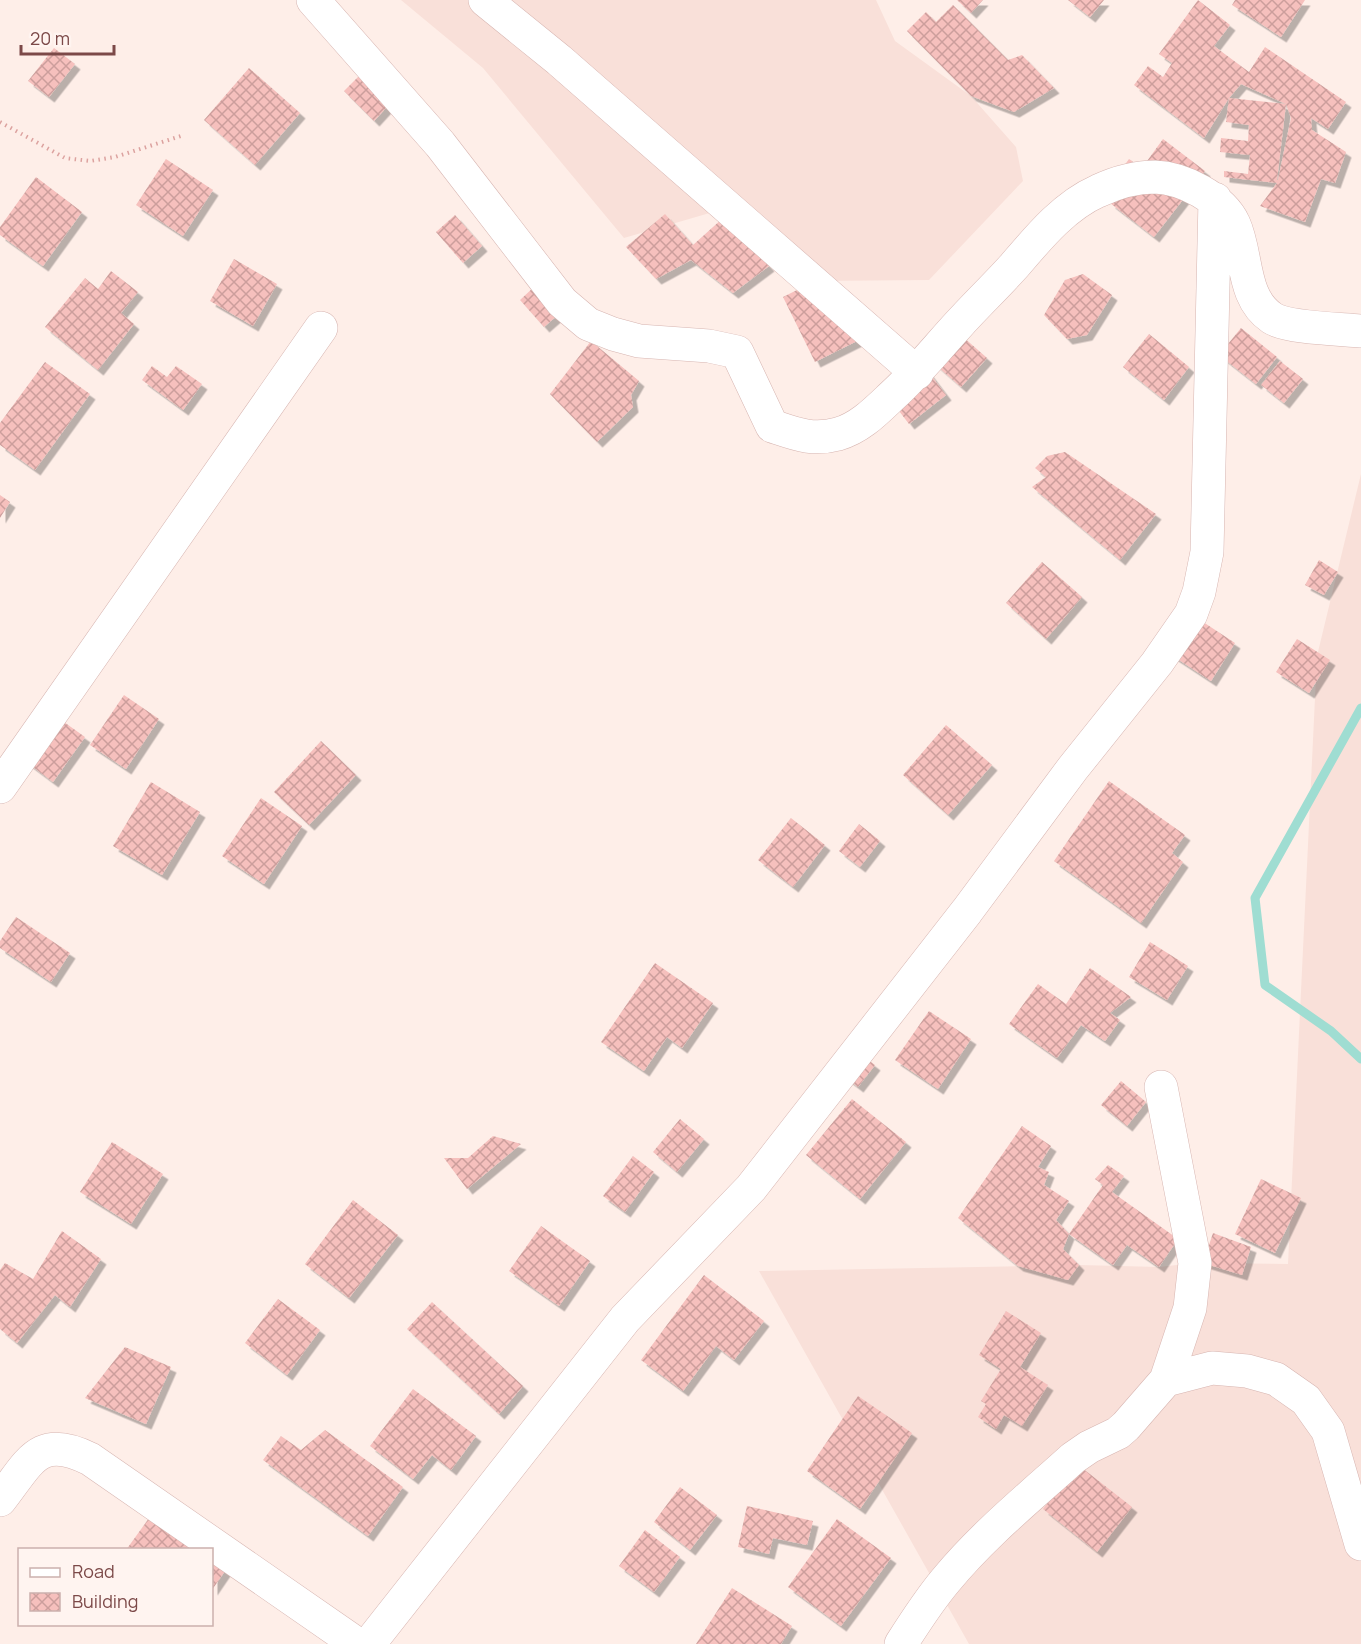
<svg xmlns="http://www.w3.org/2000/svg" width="1361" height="1644" font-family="Manrope,sans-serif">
	<defs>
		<pattern id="building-cross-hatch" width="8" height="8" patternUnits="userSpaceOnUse" patternTransform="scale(1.5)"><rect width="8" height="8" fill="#f6c0bd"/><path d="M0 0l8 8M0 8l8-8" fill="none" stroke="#cc9e9c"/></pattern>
		<filter id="shadow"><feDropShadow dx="5.5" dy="5.5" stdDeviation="0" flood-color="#0004"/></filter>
	</defs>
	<rect width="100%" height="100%" fill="#feeee8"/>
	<path fill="#f9e0d9" d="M 401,0 L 876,0 L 895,41 L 971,96 L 1016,147 L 1023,181 L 929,280 L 812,281 L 737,205 L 624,238 L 483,68 Z
		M 1361,474 L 1361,1644 L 969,1644 L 759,1271 L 1079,1265 L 1159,1267 L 1195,1263 L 1288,1264 L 1317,656 Z"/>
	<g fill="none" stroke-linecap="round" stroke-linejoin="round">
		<path stroke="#9fddd2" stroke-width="9" d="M 1361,708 L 1255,898 L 1265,985 L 1331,1031 L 1361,1059"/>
	</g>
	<path fill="url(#building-cross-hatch)" fill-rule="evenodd" filter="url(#shadow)" d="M 957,0 L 983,0 L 971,13 Z
		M 1068,0 L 1104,0 L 1090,17 Z
		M 1198,0 L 1230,25 L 1214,46 L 1249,72 L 1265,47 L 1346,102 L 1328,129 L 1311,118 L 1312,130 L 1346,152 L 1335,183 L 1321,179 L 1305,222 L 1260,206 L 1277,183 L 1224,177 L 1224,171 L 1248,174 L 1250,155 L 1220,152 L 1221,138 L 1248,141 L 1249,125 L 1226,122 L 1229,98 L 1204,138 L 1134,85 L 1148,66 L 1163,77 L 1172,63 L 1159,54 ZM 1241,84 L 1286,104 L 1229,98 ZM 1286,104 L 1291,118 L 1278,180 L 1277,180 Z
		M 1235,0 L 1305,0 L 1281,37 L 1232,5 Z
		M 953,5 L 1008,60 L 1022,55 L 1054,88 L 1014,112 L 971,96 L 907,31 L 926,12 L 936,22 Z
		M 54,48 L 75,64 L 49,97 L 28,81 Z
		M 249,68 L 300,113 L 255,165 L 204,120 Z
		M 366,69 L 395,98 L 374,121 L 344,91 Z
		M 1163,139 L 1205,171 L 1154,237 L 1110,203 L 1116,177 L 1129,159 L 1142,168 Z
		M 166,159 L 213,190 L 183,236 L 136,205 Z
		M 36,177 L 82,212 L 43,266 L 0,235 L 0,227 Z
		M 665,214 L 693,245 L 723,218 L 769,266 L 733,293 L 691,260 L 656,279 L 626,247 Z
		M 455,215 L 482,246 L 463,263 L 436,232 Z
		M 234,259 L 277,284 L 253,326 L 210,301 Z
		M 111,271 L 138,292 L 121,313 L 134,324 L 98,370 L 45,327 L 85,278 L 98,289 Z
		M 1083,274 L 1112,295 L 1087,335 L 1067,339 L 1044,315 L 1065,280 Z
		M 811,283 L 869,335 L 815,362 L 783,297 Z
		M 535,286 L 560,313 L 544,327 L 520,300 Z
		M 1241,328 L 1277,357 L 1256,384 L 1219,355 Z
		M 955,330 L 987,358 L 961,387 L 929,359 Z
		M 1149,334 L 1189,367 L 1164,400 L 1123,367 Z
		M 591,341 L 639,381 L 631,395 L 633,407 L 597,442 L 550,394 Z
		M 920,361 L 946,395 L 909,424 L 883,390 Z
		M 1280,361 L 1303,379 L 1284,403 L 1261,385 Z
		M 45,362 L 90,394 L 35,470 L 0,445 L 0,423 Z
		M 152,366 L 167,377 L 176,366 L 202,384 L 183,410 L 142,380 Z
		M 1065,452 L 1156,514 L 1120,560 L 1032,487 L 1046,477 L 1035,468 L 1047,456 Z
		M 0,495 L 10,502 L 0,518 Z
		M 1319,560 L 1338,572 L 1324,595 L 1305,585 Z
		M 1042,562 L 1082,597 L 1046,639 L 1006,603 Z
		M 1194,616 L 1235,643 L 1211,681 L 1170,654 Z
		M 1297,639 L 1330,660 L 1309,693 L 1276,672 Z
		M 124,695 L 159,719 L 126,769 L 90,745 Z
		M 57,717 L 85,737 L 53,782 L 25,761 Z
		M 946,725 L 992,765 L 948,815 L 903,775 Z
		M 321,741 L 356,775 L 309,825 L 274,792 Z
		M 1109,781 L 1185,835 L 1172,853 L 1183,862 L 1141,923 L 1054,861 Z
		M 151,782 L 200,812 L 162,875 L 113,846 Z
		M 261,798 L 302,826 L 264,884 L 222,856 Z
		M 791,818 L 825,845 L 793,887 L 758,860 Z
		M 859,824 L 880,841 L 860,867 L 839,851 Z
		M 16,917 L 70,953 L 51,982 L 0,948 L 0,941 Z
		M 1150,942 L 1188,966 L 1167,1000 L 1129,977 Z
		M 655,963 L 713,1003 L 682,1048 L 667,1037 L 644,1071 L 601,1042 Z
		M 1090,968 L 1131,997 L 1110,1013 L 1120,1020 L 1105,1041 L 1081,1025 L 1057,1058 L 1009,1024 L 1038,984 L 1066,1004 Z
		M 929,1011 L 971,1039 L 938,1089 L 895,1060 Z
		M 846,1043 L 875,1065 L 858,1087 L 829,1065 Z
		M 1121,1081 L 1146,1102 L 1127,1126 L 1101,1105 Z
		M 852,1099 L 906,1142 L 860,1199 L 806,1155 Z
		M 680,1119 L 704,1139 L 677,1172 L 653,1152 Z
		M 1022,1126 L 1051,1146 L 1038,1167 L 1049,1172 L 1044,1185 L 1069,1201 L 1056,1220 L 1069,1234 L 1063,1249 L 1079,1265 L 1068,1280 L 1018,1266 L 958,1218 Z
		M 493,1136 L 521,1144 L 467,1189 L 444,1158 L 468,1158 Z
		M 112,1142 L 163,1174 L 131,1224 L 80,1192 Z
		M 633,1156 L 654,1172 L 625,1212 L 603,1196 Z
		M 1108,1165 L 1124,1176 L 1112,1192 L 1178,1239 L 1159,1267 L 1127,1245 L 1113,1265 L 1069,1234 L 1103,1185 L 1095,1179 Z
		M 1261,1179 L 1301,1198 L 1275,1253 L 1235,1234 Z
		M 353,1200 L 398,1235 L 349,1298 L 305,1264 Z
		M 541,1226 L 590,1261 L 559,1306 L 509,1271 Z
		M 62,1231 L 101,1259 L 70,1307 L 55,1295 L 17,1343 L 0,1329 L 0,1270 L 5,1263 L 33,1279 Z
		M 1213,1233 L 1251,1247 L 1242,1275 L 1203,1263 Z
		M 704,1275 L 764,1321 L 734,1360 L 716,1346 L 683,1391 L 641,1360 Z
		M 278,1299 L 320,1330 L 287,1375 L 245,1343 Z
		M 432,1302 L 523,1386 L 499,1414 L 407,1329 Z
		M 1006,1311 L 1041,1333 L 1020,1367 L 1048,1385 L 1022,1426 L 1004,1415 L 996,1429 L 978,1417 L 986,1404 L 981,1401 L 1001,1369 L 979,1355 Z
		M 125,1347 L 171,1367 L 146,1424 L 85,1398 Z
		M 413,1389 L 476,1436 L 451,1470 L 432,1455 L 413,1479 L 370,1446 Z
		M 858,1396 L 912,1433 L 860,1509 L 807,1471 Z
		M 325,1430 L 403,1487 L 368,1536 L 263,1460 L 281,1436 L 301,1450 Z
		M 1077,1464 L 1132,1507 L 1097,1552 L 1043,1509 Z
		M 680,1487 L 717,1515 L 690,1550 L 654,1522 Z
		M 747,1506 L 813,1521 L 807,1545 L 773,1538 L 769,1554 L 738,1547 Z
		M 152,1514 L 201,1550 L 126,1550 Z
		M 837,1519 L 891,1558 L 841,1626 L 788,1587 Z
		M 645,1530 L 680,1557 L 654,1592 L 619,1566 Z
		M 212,1557 L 227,1568 L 212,1590 Z
		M 732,1588 L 792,1626 L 781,1644 L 696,1644 Z"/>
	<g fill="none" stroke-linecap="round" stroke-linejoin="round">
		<g stroke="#d7b5b1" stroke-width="34">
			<path id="minor" d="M 313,0 L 440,144 L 562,302 L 588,324 L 613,334 L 639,341 L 709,346 L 737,352 L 772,426 C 796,434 812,441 838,434 C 860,428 877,410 893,395 C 917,373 936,349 958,325 C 976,305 996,286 1014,266 C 1038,238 1064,206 1098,191 C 1115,183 1136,177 1155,177 C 1183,178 1222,198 1234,224 C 1248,255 1241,297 1272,318 C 1287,328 1341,329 1361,331
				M 485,0 L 559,60 L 917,373
				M 0,787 L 321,328
				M 1161,1087 L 1195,1263 L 1190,1308 L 1166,1380
				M 0,1500 C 30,1462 38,1433 90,1459 L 357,1644
				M 369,1644 L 625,1319 L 751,1188 L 967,911 L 1073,768 L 1157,663 L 1191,614 L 1199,592 L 1207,552 L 1215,199
				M 901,1644 C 915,1622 929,1600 946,1580 C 983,1535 1030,1497 1073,1458 L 1089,1447 L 1118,1433 L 1126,1426 L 1166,1380 L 1212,1368 L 1247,1371 L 1276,1379 L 1306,1400 L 1328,1431 L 1361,1544"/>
		</g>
		<path stroke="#dca29f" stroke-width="4" stroke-dasharray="1.5 4.5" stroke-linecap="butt" d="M 0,122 L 65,158 L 90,161 L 115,157 L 181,136"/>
		<use href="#minor" stroke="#fff" stroke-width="33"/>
	</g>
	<rect x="18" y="1548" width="195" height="78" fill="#fff4f0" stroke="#cbb0ad" stroke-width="1.5"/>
	<rect x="30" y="1568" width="30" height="9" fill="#ffffff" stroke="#cbb0ad" stroke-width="1.5"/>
	<text x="72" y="1578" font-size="18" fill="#7c4948">Road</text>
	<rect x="30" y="1593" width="30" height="18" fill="url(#building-cross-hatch)" stroke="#cbb0ad" stroke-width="1.5"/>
	<text x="72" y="1608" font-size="18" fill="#7c4948">Building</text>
	<path d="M21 45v9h93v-9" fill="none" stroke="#7c4948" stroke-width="3"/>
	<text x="30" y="45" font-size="18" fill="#7c4948" stroke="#fff4f0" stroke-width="4.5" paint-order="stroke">20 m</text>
</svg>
